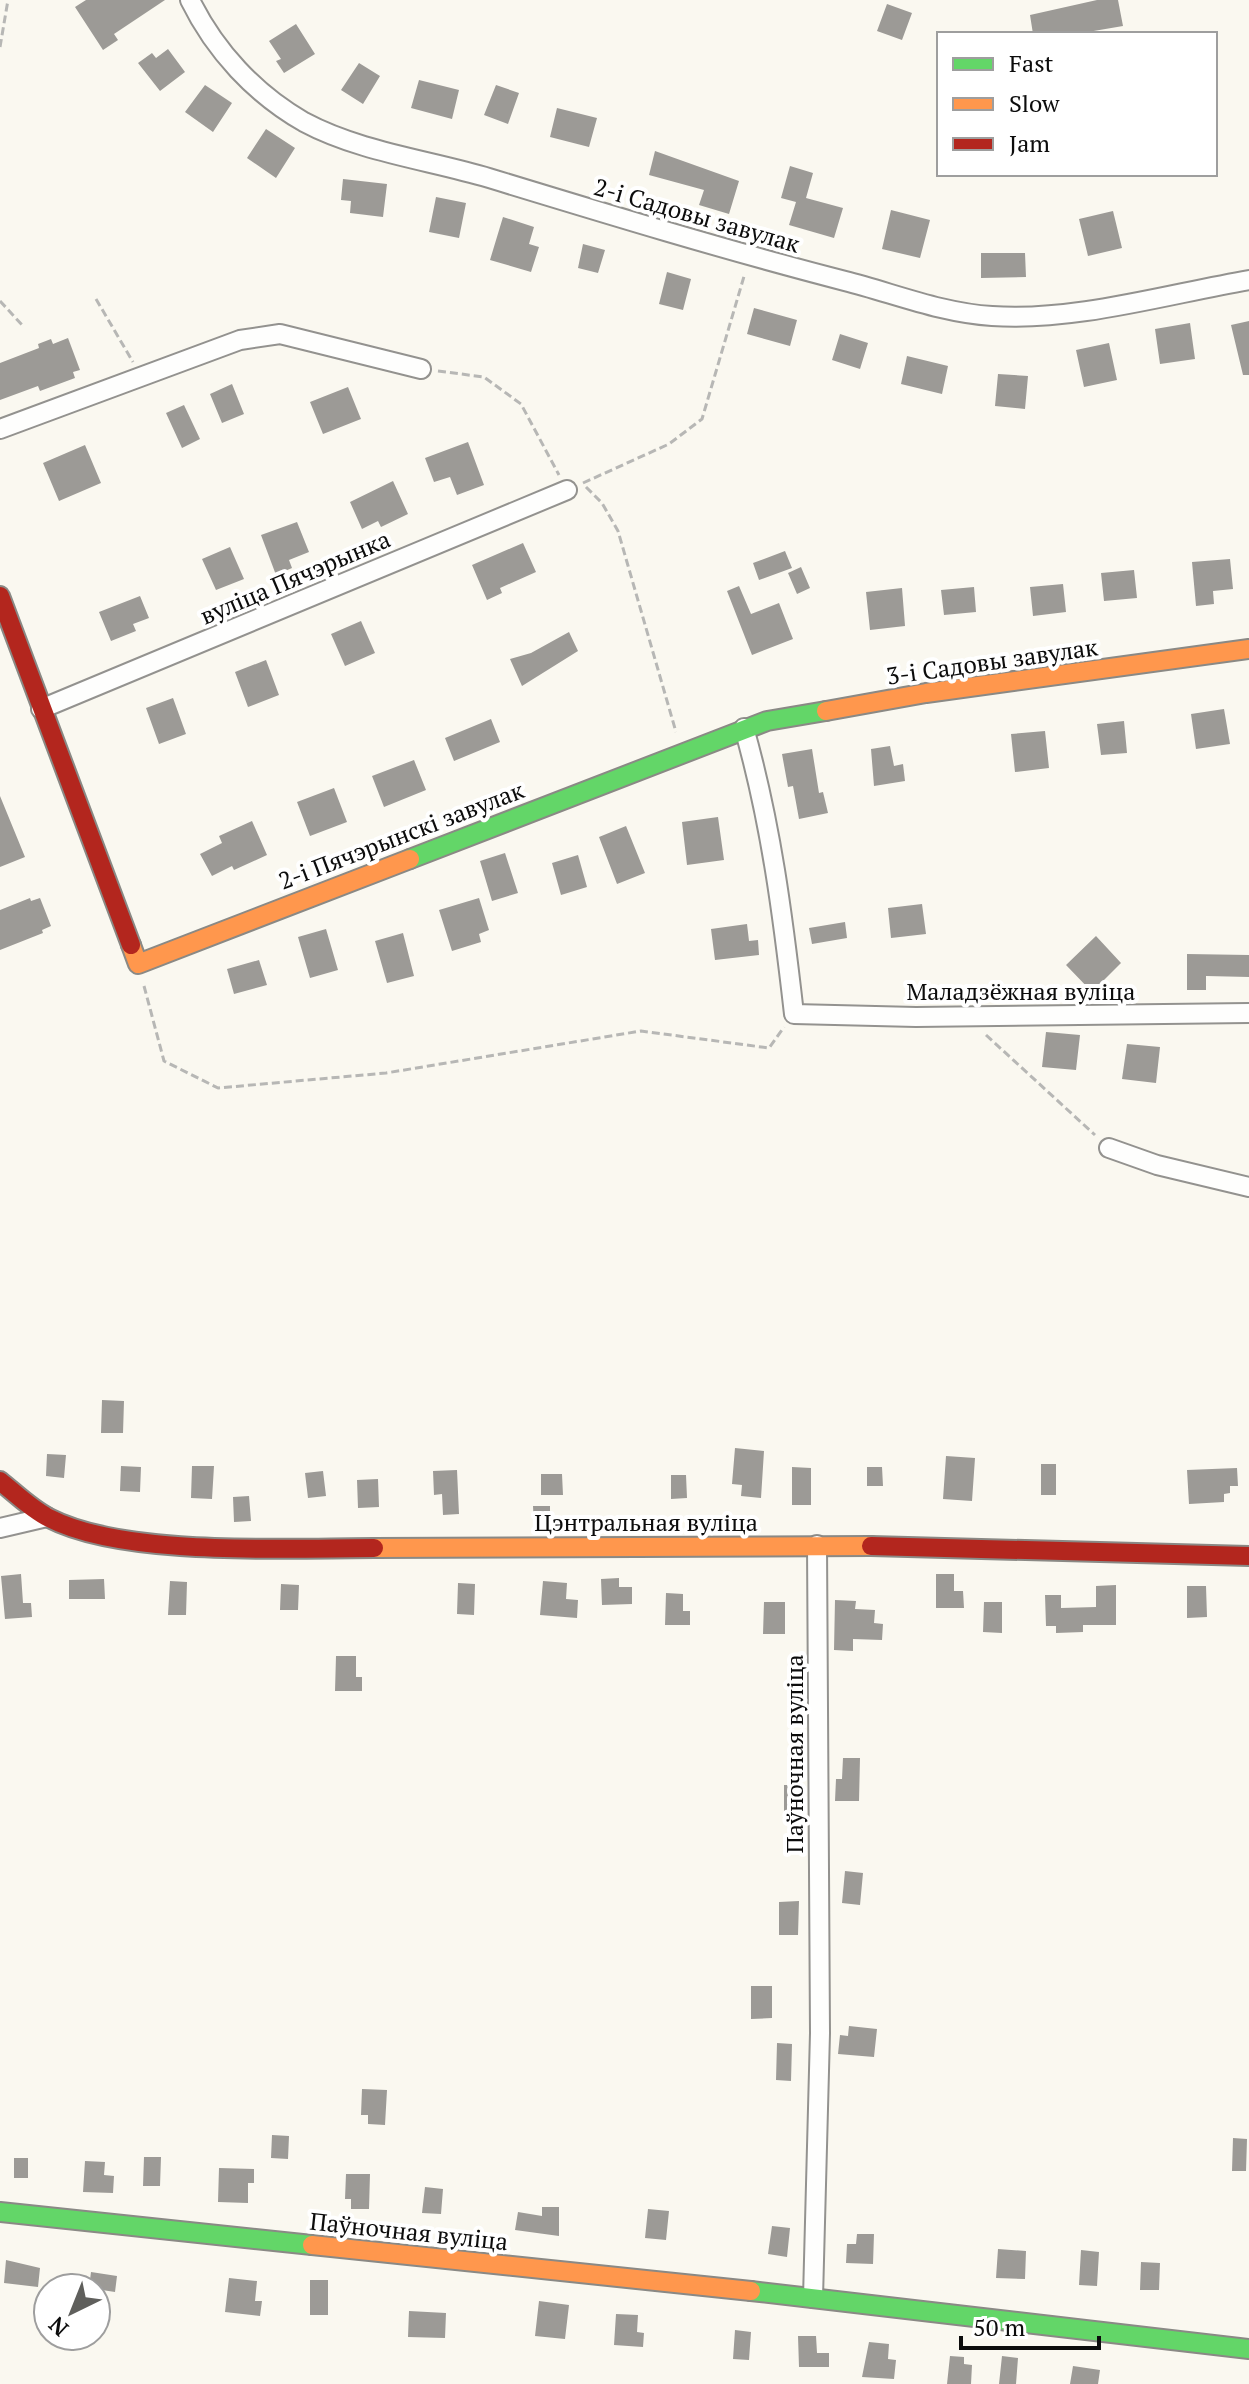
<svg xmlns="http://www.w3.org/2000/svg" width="1249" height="2384" font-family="'PT Serif',serif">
	<rect width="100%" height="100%" fill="#faf8f0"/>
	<path fill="#9c9a96" d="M 86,0 L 165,0 L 114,34 L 118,40 L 103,50 L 75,7 Z
		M 1097,0 L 1118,0 L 1123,26 L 1076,34 L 1033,34 L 1030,15 Z
		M 887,4 L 912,13 L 902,40 L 877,31 Z
		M 296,24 L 315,54 L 284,73 L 276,61 L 281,59 L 269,41 Z
		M 168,49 L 185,72 L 160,91 L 138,63 L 152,53 L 156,58 Z
		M 359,63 L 380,76 L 363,104 L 341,90 Z
		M 419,80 L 459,90 L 452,119 L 411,108 Z
		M 205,85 L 232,103 L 213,132 L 185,112 Z
		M 496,85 L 519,93 L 508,124 L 484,115 Z
		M 557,108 L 597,118 L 589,147 L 550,137 Z
		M 266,129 L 295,148 L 276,178 L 247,158 Z
		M 655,151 L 739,181 L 729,214 L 699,205 L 704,190 L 649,175 Z
		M 790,166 L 813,173 L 806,198 L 843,208 L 834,238 L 789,225 L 796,202 L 781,198 Z
		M 343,179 L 387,184 L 383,217 L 350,213 L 351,201 L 341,200 Z
		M 436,197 L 466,203 L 459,238 L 429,232 Z
		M 891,210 L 930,220 L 920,258 L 882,249 Z
		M 1113,211 L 1122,248 L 1088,256 L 1079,219 Z
		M 503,217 L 534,227 L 529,244 L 539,247 L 531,272 L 490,260 Z
		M 583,244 L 605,250 L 598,273 L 578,268 Z
		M 981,253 L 1025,253 L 1026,277 L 981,278 Z
		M 667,272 L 691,279 L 683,310 L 659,304 Z
		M 754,308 L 797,320 L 790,346 L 747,334 Z
		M 1249,321 L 1249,375 L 1243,375 L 1231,325 Z
		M 1190,323 L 1195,359 L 1160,364 L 1155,329 Z
		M 840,334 L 868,343 L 860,369 L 832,360 Z
		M 68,338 L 80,370 L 73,372 L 75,378 L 40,391 L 38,386 L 0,400 L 0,363 L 39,348 L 38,344 L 51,339 L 53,344 Z
		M 1109,343 L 1117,380 L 1084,387 L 1076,350 Z
		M 907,356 L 948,366 L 942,394 L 901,384 Z
		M 998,374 L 1028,376 L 1025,409 L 995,406 Z
		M 232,384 L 244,414 L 222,423 L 210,394 Z
		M 348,387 L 361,419 L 323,434 L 310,402 Z
		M 184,405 L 200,439 L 182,448 L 166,413 Z
		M 468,442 L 484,485 L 457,495 L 450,477 L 434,482 L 425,458 Z
		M 85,445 L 101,483 L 59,501 L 43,463 Z
		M 393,481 L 408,514 L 381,527 L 378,521 L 362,529 L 350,502 Z
		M 297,522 L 309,552 L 289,560 L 292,568 L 276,575 L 261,535 Z
		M 523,543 L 536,572 L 500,588 L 502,593 L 487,600 L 472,565 Z
		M 230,547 L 244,579 L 216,590 L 202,559 Z
		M 785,551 L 792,568 L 759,580 L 753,563 Z
		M 1230,559 L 1233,589 L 1213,591 L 1214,604 L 1196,606 L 1192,562 Z
		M 801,567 L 810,588 L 797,594 L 788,573 Z
		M 1134,570 L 1137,598 L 1104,601 L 1101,573 Z
		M 1063,584 L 1066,612 L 1033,616 L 1030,587 Z
		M 739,586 L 751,614 L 779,603 L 793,639 L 752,655 L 727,591 Z
		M 974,587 L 976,612 L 944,615 L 941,590 Z
		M 902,588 L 905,626 L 870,630 L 866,592 Z
		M 140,596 L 149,618 L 133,624 L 136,631 L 111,641 L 99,612 Z
		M 361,621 L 375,653 L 345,666 L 331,634 Z
		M 569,632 L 578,651 L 522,686 L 510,659 L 531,653 Z
		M 266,660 L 279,695 L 248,707 L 235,672 Z
		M 173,698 L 186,734 L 159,744 L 146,708 Z
		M 1224,709 L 1230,744 L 1196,749 L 1191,714 Z
		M 491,719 L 500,742 L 454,761 L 445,738 Z
		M 1124,721 L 1127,753 L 1101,755 L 1097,724 Z
		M 1045,731 L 1049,768 L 1015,772 L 1011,734 Z
		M 890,746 L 894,766 L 903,764 L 905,781 L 874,786 L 871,749 Z
		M 812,749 L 819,793 L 823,792 L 828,813 L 799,819 L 793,786 L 788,787 L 782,754 Z
		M 414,760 L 426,790 L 384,807 L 372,776 Z
		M 334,788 L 347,822 L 310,836 L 297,802 Z
		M 0,796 L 25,857 L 0,867 Z
		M 718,817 L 724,860 L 687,865 L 682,822 Z
		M 252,821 L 267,855 L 234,870 L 232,866 L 212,876 L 200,854 L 222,843 L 219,836 Z
		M 626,826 L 645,873 L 617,884 L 599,837 Z
		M 505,853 L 518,893 L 492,901 L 480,861 Z
		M 578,855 L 587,887 L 561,895 L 552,863 Z
		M 30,898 L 31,901 L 40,898 L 51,926 L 42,930 L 43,933 L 0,950 L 0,910 Z
		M 479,898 L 489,930 L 479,934 L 481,942 L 452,951 L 439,910 Z
		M 922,904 L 926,934 L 891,938 L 888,908 Z
		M 845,922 L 847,938 L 812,944 L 809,928 Z
		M 747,924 L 749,941 L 758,940 L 759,955 L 715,960 L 711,929 Z
		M 326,929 L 338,970 L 310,978 L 298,937 Z
		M 403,933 L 414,976 L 387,983 L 375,941 Z
		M 1096,936 L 1121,963 L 1092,992 L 1066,965 Z
		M 1187,954 L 1249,955 L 1249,977 L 1206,976 L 1206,990 L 1187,990 Z
		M 259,960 L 267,985 L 234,994 L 227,969 Z
		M 1046,1032 L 1080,1035 L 1076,1070 L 1042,1067 Z
		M 1127,1044 L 1160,1047 L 1156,1083 L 1122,1079 Z
		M 102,1400 L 124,1401 L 123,1433 L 101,1433 Z
		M 735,1448 L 764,1451 L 761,1498 L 741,1496 L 742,1485 L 732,1484 Z
		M 47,1454 L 66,1455 L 64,1478 L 46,1476 Z
		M 946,1456 L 975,1458 L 972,1501 L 943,1499 Z
		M 1041,1464 L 1056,1464 L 1056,1495 L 1041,1495 Z
		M 121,1466 L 141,1467 L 140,1492 L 120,1491 Z
		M 192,1466 L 214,1466 L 212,1499 L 191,1498 Z
		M 792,1467 L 811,1468 L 811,1505 L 792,1505 Z
		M 867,1467 L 882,1467 L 883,1486 L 867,1486 Z
		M 1237,1468 L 1238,1486 L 1230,1486 L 1230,1493 L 1224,1494 L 1224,1502 L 1189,1504 L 1187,1470 Z
		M 457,1470 L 459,1514 L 443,1515 L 442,1494 L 434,1495 L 433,1471 Z
		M 323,1471 L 326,1496 L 308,1498 L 305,1473 Z
		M 541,1474 L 562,1474 L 563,1495 L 541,1495 Z
		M 671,1475 L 686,1475 L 687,1498 L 671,1499 Z
		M 378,1479 L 379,1507 L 358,1508 L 357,1480 Z
		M 249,1496 L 251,1521 L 234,1522 L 233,1497 Z
		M 533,1506 L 550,1506 L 550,1525 L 534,1526 Z
		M 21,1574 L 23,1603 L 31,1603 L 32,1617 L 5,1619 L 1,1576 Z
		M 936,1574 L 954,1574 L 954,1591 L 963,1591 L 964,1608 L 936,1608 Z
		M 619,1578 L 619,1587 L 632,1587 L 632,1604 L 602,1605 L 601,1579 Z
		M 104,1579 L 105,1599 L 69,1599 L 69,1580 Z
		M 170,1581 L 187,1582 L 186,1615 L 168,1615 Z
		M 543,1581 L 567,1583 L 566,1599 L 578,1600 L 577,1618 L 540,1615 Z
		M 458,1583 L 475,1584 L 474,1615 L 457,1614 Z
		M 281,1584 L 299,1585 L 298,1610 L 280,1610 Z
		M 1116,1585 L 1116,1625 L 1083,1625 L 1083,1632 L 1056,1633 L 1056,1626 L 1046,1626 L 1045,1595 L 1061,1595 L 1061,1608 L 1096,1607 L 1096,1586 Z
		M 1187,1586 L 1206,1586 L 1207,1617 L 1187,1618 Z
		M 666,1593 L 683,1594 L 683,1611 L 690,1611 L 690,1625 L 665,1625 Z
		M 835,1600 L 856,1601 L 855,1609 L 875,1610 L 874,1623 L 883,1624 L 882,1640 L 853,1639 L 853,1651 L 834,1650 Z
		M 764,1602 L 785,1602 L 785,1634 L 763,1634 Z
		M 984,1602 L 1002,1602 L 1002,1633 L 983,1632 Z
		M 336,1656 L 356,1656 L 356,1677 L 362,1677 L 362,1691 L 335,1691 Z
		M 843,1758 L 860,1758 L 859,1801 L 835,1801 L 836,1779 L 842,1779 Z
		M 784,1785 L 803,1785 L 804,1816 L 784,1817 Z
		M 845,1871 L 863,1873 L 860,1905 L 842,1903 Z
		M 799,1901 L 798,1935 L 779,1935 L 779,1902 Z
		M 751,1986 L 772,1986 L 772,2018 L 751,2019 Z
		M 849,2026 L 877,2029 L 874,2057 L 838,2054 L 840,2035 L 848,2036 Z
		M 777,2043 L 792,2044 L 791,2081 L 776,2080 Z
		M 362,2089 L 387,2090 L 385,2125 L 368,2124 L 368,2115 L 361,2115 Z
		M 272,2135 L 289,2136 L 288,2159 L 271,2158 Z
		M 1233,2138 L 1247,2139 L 1246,2171 L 1232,2171 Z
		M 144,2157 L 161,2157 L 160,2186 L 143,2186 Z
		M 14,2158 L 28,2158 L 28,2178 L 14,2178 Z
		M 85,2161 L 105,2162 L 104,2175 L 114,2176 L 113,2193 L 83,2192 Z
		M 219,2168 L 254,2169 L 254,2183 L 248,2183 L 248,2203 L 218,2202 Z
		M 346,2174 L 370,2174 L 369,2209 L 351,2209 L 351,2199 L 345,2199 Z
		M 425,2187 L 443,2189 L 441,2214 L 422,2213 Z
		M 542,2207 L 559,2207 L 559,2236 L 515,2230 L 518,2212 L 542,2216 Z
		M 648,2209 L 669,2211 L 666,2240 L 645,2238 Z
		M 772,2226 L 790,2228 L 787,2257 L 768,2254 Z
		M 857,2234 L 874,2234 L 873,2264 L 846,2263 L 847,2244 L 856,2244 Z
		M 998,2249 L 1026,2251 L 1025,2279 L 996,2278 Z
		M 1081,2250 L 1099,2252 L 1097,2286 L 1079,2285 Z
		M 6,2260 L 40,2268 L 38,2287 L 4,2283 Z
		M 1141,2262 L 1160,2263 L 1159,2290 L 1140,2290 Z
		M 91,2272 L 117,2276 L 115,2292 L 89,2288 Z
		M 229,2278 L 257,2281 L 255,2301 L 262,2301 L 260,2316 L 225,2312 Z
		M 310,2280 L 328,2280 L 328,2315 L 310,2315 Z
		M 539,2301 L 569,2305 L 565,2339 L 535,2336 Z
		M 409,2311 L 446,2313 L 445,2338 L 408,2337 Z
		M 616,2314 L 638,2315 L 637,2332 L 644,2333 L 643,2347 L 614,2345 Z
		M 735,2330 L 751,2332 L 749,2360 L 733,2359 Z
		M 798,2336 L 816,2336 L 817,2353 L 829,2353 L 829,2367 L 799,2367 Z
		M 869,2342 L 889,2344 L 888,2359 L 896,2360 L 894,2379 L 862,2377 Z
		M 950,2356 L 964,2357 L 964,2364 L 972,2365 L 971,2384 L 947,2384 Z
		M 1002,2356 L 1018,2358 L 1016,2384 L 999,2384 Z
		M 1073,2366 L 1100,2370 L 1098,2384 L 1070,2384 Z"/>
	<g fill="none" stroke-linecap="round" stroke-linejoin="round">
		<g stroke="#93928f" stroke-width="22">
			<path id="street" d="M 190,0 C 215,51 255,94 304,122 C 360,152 429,160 489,178 C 607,214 725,250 845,281 C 893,293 941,313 992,316 C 1073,322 1168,294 1249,280
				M 0,429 L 240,340 L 280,334 L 421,369
				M 41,709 L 567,490
				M 744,728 C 771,823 783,917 794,1014 L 916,1017 L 1249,1013
				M 1109,1148 L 1157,1165 L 1249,1187
				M 0,1528 L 47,1517
				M 813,2298 L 820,2033 L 817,1545"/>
		</g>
		<g stroke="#8a8985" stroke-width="22">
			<path id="fast" d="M 410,859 L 767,721 L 826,711
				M 0,2212 L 312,2245
				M 751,2291 L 1249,2349"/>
		</g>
		<g stroke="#8a8985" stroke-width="22">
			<path id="slow" d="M 826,711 L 926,693 L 1249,649
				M 131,945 L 138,964 L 410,859
				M 374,1548 L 871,1546
				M 312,2245 L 751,2291"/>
		</g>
		<g stroke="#8a8985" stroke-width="22">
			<path id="jam" d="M 0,596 L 131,945
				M 0,1481 C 15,1493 31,1509 49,1518 C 124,1557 287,1548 374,1548
				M 871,1546 L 1249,1556"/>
		</g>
		<path stroke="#b7b7b5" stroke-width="3" stroke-dasharray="8 4" stroke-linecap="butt" d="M 0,47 L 8,0
			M 96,299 L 133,362
			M 0,301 L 23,326
			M 438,371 L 484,377 L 521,404 L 559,475
			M 583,483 L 669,444 L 702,419 L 745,273
			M 586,487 L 602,503 L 618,531 L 676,732
			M 144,986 L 164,1061 L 218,1088 L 386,1073 L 641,1031 L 769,1048 L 784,1027
			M 986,1035 L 1095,1135"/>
		<use href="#street" stroke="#fefefd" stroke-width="18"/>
		<use href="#fast" stroke="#63d668" stroke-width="18"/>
		<use href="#slow" stroke="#ff974d" stroke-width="18"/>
		<use href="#jam" stroke="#b3261e" stroke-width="18"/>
	</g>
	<g text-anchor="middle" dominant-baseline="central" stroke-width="8" stroke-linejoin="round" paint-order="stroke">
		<g font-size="24" fill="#0c0c0c" stroke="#fff">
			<text transform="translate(697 215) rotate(16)">2-і Садовы завулак</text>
			<text transform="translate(295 577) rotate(-23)">вуліца Пячэрынка</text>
			<text transform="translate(992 661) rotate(-8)">3-і Садовы завулак</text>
			<text transform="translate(401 835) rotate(-21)">2-і Пячэрынскі завулак</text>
			<text x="1021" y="991">Маладзёжная вуліца</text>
			<text x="646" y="1522">Цэнтральная вуліца</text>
			<text transform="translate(794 1754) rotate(-90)">Паўночная вуліца</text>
			<text transform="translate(409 2231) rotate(6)">Паўночная вуліца</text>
		</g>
	</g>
	<rect x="937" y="32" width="280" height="144" fill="#ffffff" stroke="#9e9e9e" stroke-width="2"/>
	<rect x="953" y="58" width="40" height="12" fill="#63d668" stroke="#9e9e9e" stroke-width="2"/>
	<text x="1009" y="72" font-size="24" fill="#0c0c0c">Fast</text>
	<rect x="953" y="98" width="40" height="12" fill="#ff974d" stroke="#9e9e9e" stroke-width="2"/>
	<text x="1009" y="112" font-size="24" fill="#0c0c0c">Slow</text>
	<rect x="953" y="138" width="40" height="12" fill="#b3261e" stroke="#9e9e9e" stroke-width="2"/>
	<text x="1009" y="152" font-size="24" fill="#0c0c0c">Jam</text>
	<g transform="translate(72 2312) rotate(223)"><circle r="38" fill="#ffffff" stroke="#9e9e9e" stroke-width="2"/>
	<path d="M0-6L14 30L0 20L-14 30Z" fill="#5f5f5c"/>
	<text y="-12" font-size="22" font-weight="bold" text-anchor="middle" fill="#0c0c0c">N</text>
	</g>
	<path d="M961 2336v12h138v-12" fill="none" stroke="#0c0c0c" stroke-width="4"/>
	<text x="973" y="2336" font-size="24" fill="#0c0c0c" stroke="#ffffff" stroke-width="6" paint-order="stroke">50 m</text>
</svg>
